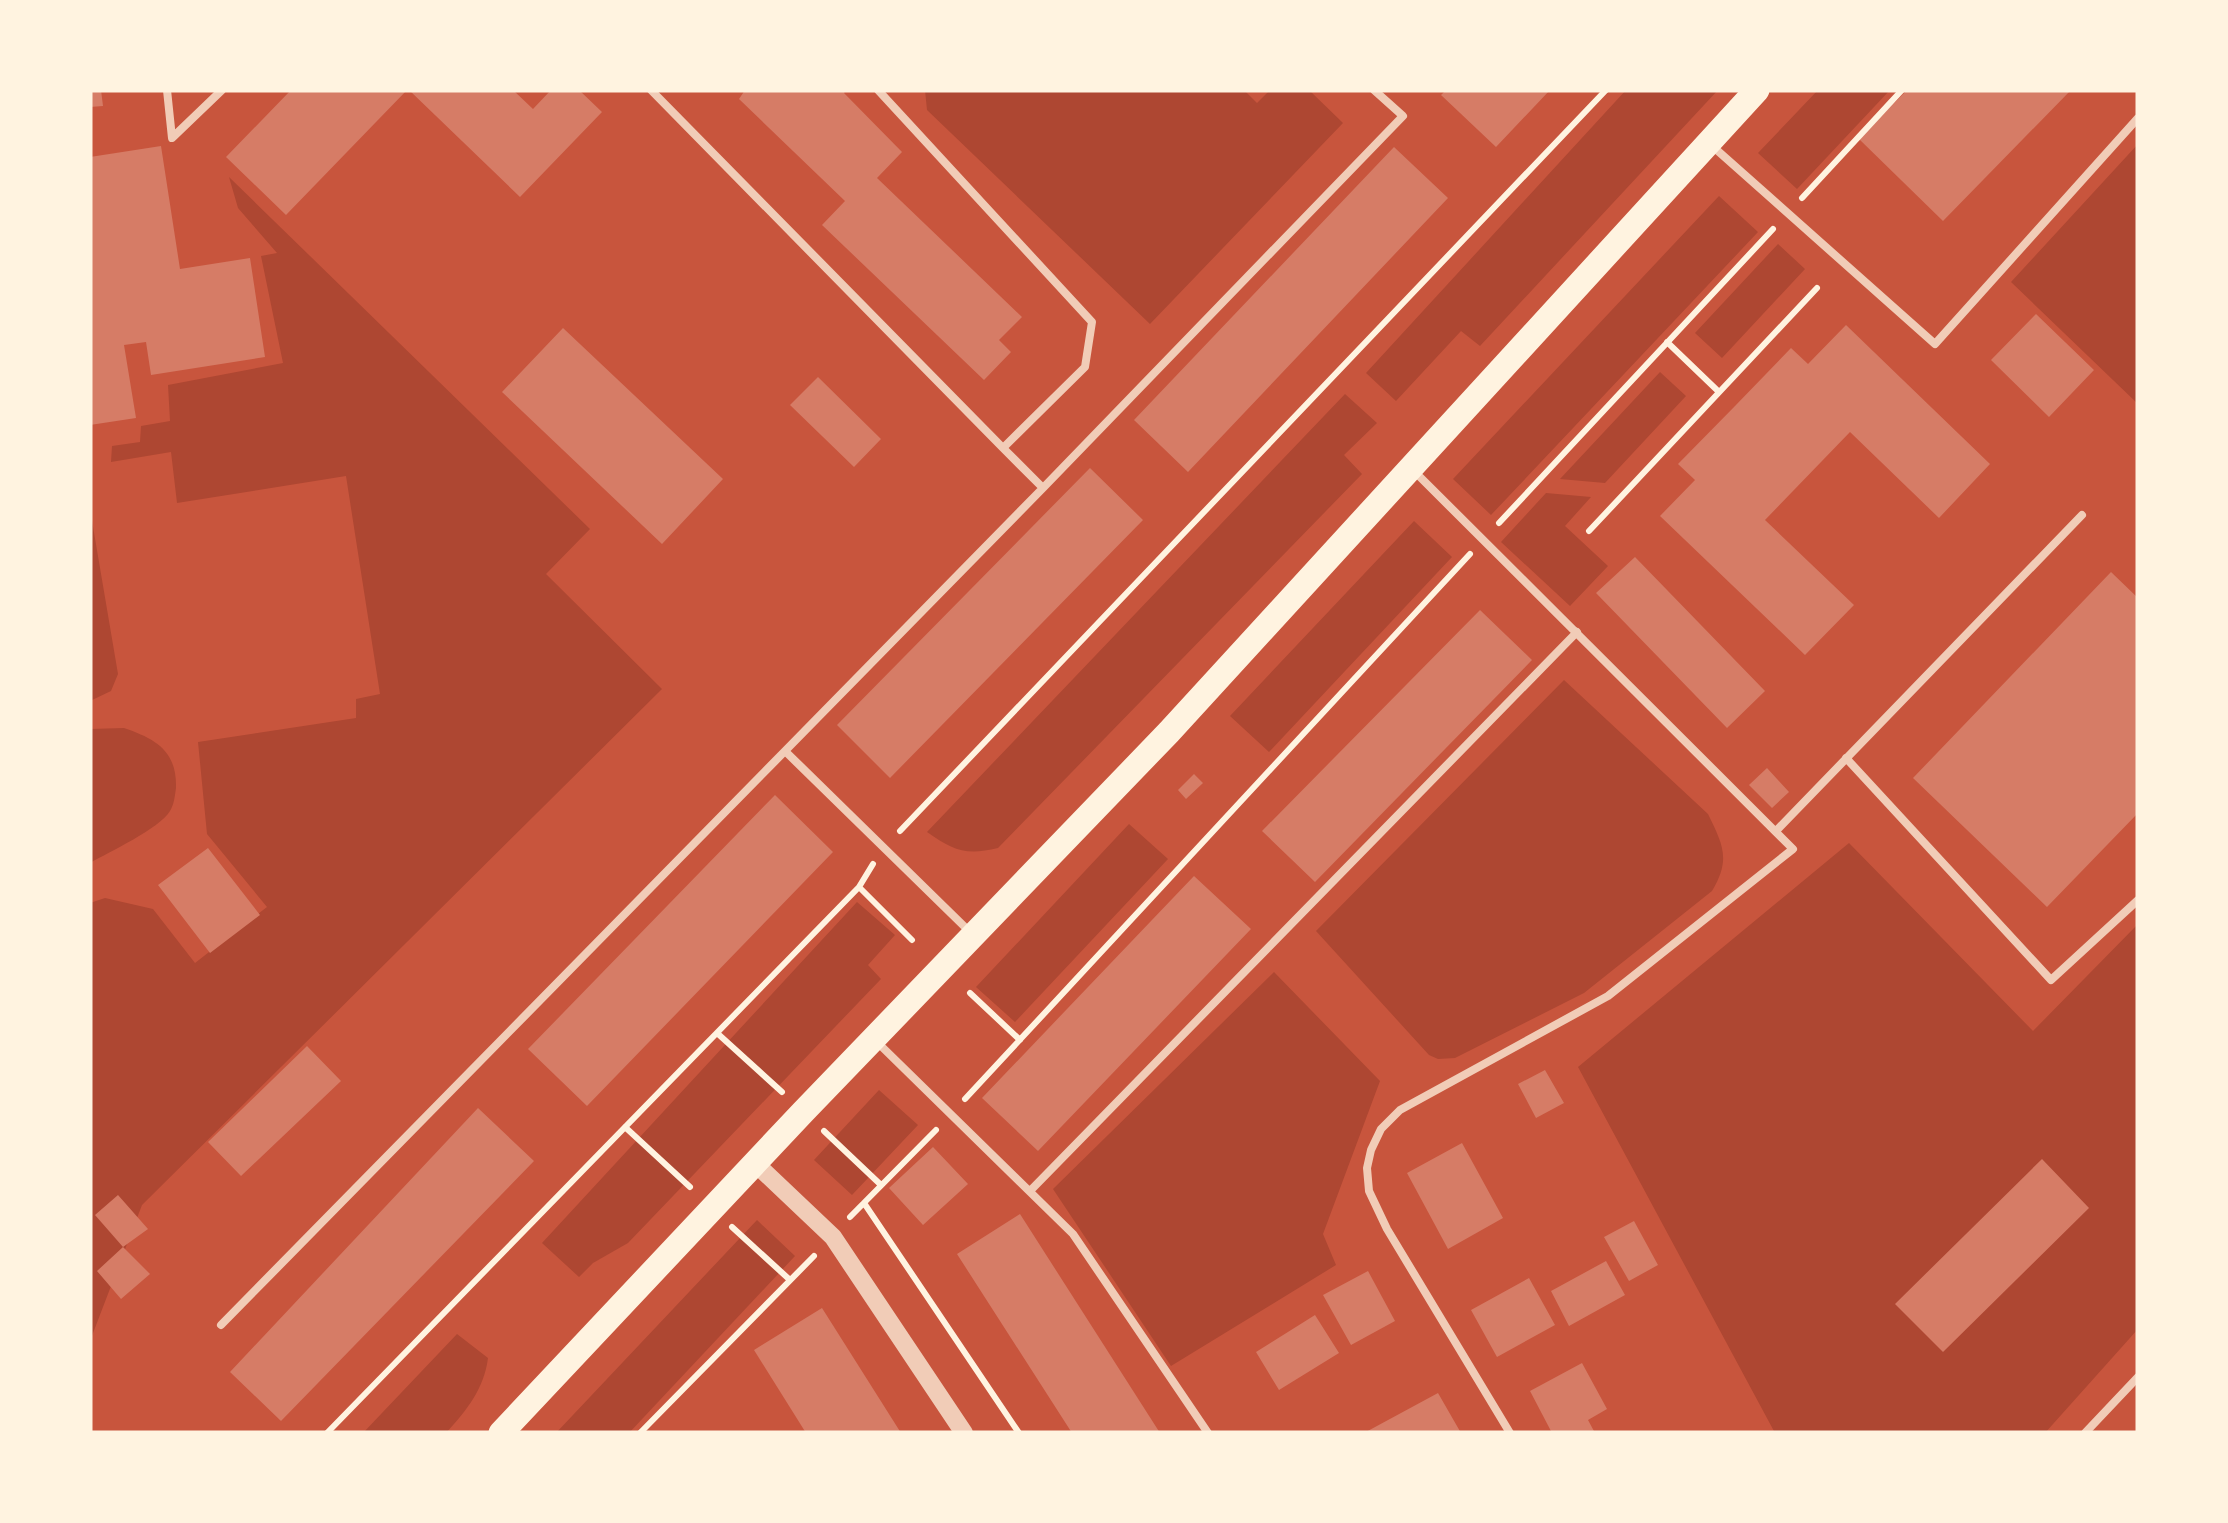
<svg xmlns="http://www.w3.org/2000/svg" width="2228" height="1523" font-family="Lato,sans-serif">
	<rect width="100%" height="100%" fill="#c8553d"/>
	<path fill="#ae4732" d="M 925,90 L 1244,90 L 1257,103 L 1270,90 L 1309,90 L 1343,123 L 1150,324 L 927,110 Z
		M 1626,90 L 1718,90 L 1480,346 L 1461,331 L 1396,401 L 1366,373 Z
		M 1818,90 L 1890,90 L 1797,189 L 1758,153 Z
		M 2138,144 L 2138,404 L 2011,282 Z
		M 229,177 L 590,529 L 546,574 L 662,689 L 142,1205 L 90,1341 L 90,903 L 105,898 L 153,909 L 195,963 L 267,907 L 207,834 L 198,742 L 356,718 L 356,699 L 380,694 L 346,476 L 177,503 L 171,452 L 111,462 L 112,446 L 140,442 L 141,426 L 170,421 L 168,385 L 283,363 L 261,256 L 277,253 L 238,208 Z
		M 1719,196 L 1758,232 L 1491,515 L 1453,479 Z
		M 1778,244 L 1805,269 L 1722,358 L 1695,333 Z
		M 1660,372 L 1686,396 L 1605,483 L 1560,479 Z
		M 1345,394 L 1377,423 L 1344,455 L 1362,474 L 998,848 C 965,856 953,850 927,832 Z
		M 1546,493 L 1591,497 L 1565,526 L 1608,566 L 1570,606 L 1501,542 Z
		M 90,509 L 118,674 L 111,691 L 90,701 Z
		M 1414,521 L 1452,557 L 1269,752 L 1230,716 Z
		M 1564,680 L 1708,814 C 1723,845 1731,859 1712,891 L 1584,993 L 1455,1058 L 1438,1059 L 1429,1055 L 1316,931 Z
		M 124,728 C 156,739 177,751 176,788 C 175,795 174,805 170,811 C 159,829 109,852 90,863 L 90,729 Z
		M 1129,824 L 1168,859 L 1015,1022 L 976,987 Z
		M 1849,843 L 2033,1031 L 2138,924 L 2138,1329 L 2045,1433 L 1775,1433 L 1578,1067 Z
		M 857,902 L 895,935 L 868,965 L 881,979 L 628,1243 L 593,1263 L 579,1277 L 542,1243 Z
		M 1274,972 L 1380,1081 L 1323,1234 L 1336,1265 L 1171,1366 L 1053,1189 Z
		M 879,1090 L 918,1125 L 852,1195 L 814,1160 Z
		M 757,1220 L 795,1256 L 629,1433 L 556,1433 Z
		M 457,1334 L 488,1358 C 484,1389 467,1410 446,1433 L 363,1433 Z"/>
	<path fill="#d67c66" d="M 90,90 L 101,90 L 103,106 L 90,107 Z
		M 291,90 L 407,90 L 286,215 L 226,157 Z
		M 409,90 L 513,90 L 533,109 L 551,90 L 579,90 L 602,112 L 520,197 Z
		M 745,90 L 846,90 L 844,93 L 902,152 L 877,178 L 1022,317 L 999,340 L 1011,352 L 984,380 L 822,225 L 845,201 L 739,99 Z
		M 1446,90 L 1550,90 L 1496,147 L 1441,95 Z
		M 1907,90 L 2071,90 L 1943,221 L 1859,139 Z
		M 161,146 L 180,269 L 250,258 L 265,357 L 151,375 L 146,342 L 124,345 L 136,418 L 90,425 L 90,157 Z
		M 1394,147 L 1448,198 L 1188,472 L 1134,420 Z
		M 2036,314 L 2094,370 L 2049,417 L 1991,360 Z
		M 1846,325 L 1990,464 L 1939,518 L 1850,432 L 1765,520 L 1854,605 L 1805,655 L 1660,516 L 1695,480 L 1678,464 L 1735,406 L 1791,348 L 1808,364 Z
		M 563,328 L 723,479 L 662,544 L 502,392 Z
		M 818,377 L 881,439 L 854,467 L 790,405 Z
		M 1090,468 L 1143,520 L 890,778 L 837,725 Z
		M 1635,557 L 1765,691 L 1727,728 L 1596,593 Z
		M 2111,572 L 2138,598 L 2138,813 L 2047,907 L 1913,778 Z
		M 1480,610 L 1532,660 L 1315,882 L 1262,831 Z
		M 1767,768 L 1789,792 L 1772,808 L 1749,785 Z
		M 1194,774 L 1203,783 L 1186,799 L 1178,790 Z
		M 775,795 L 833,852 L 587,1106 L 528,1049 Z
		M 208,848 L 260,915 L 210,953 L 158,885 Z
		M 1194,876 L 1251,929 L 1038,1151 L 982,1098 Z
		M 307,1046 L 341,1081 L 241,1176 L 208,1142 Z
		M 1545,1070 L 1564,1103 L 1536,1118 L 1518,1084 Z
		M 478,1108 L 534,1161 L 281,1421 L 230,1372 Z
		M 1462,1143 L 1503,1218 L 1448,1249 L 1407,1173 Z
		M 933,1147 L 968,1184 L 923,1225 L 889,1188 Z
		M 2042,1159 L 2089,1208 L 1943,1352 L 1895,1304 Z
		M 118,1195 L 148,1229 L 123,1247 L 95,1215 Z
		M 1020,1214 L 1160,1433 L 1072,1433 L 957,1254 Z
		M 1634,1221 L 1658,1265 L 1629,1281 L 1604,1237 Z
		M 123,1247 L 150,1274 L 121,1299 L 97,1271 Z
		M 1606,1261 L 1625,1295 L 1569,1326 L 1551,1291 Z
		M 1368,1271 L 1395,1321 L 1351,1345 L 1323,1295 Z
		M 1529,1278 L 1555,1325 L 1497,1357 L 1471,1310 Z
		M 822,1308 L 901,1433 L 806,1433 L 754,1350 Z
		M 1315,1315 L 1339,1353 L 1279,1390 L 1256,1352 Z
		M 1582,1363 L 1607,1409 L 1588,1420 L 1595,1433 L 1552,1433 L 1530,1391 Z
		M 1438,1393 L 1461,1433 L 1364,1433 Z"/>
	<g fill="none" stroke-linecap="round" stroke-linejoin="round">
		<path stroke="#fff3e0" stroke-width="6" d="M 1802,198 L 1902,90
			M 1667,342 L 1719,392
			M 1499,523 L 1773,229
			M 1589,531 L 1817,288
			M 900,831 L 1606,90
			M 859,887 L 912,940
			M 970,993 L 1020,1040
			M 717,1033 L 782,1092
			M 965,1099 L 1470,554
			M 625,1127 L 690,1187
			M 824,1131 L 881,1185
			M 864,1203 L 1019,1433
			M 850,1217 L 936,1130
			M 732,1227 L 790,1280
			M 327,1433 L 859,887 L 873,864
			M 640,1433 L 814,1256"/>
		<path stroke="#f1ccb7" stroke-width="8" d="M 167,90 L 172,138 L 222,90
			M 651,90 L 1003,448
			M 1710,144 L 1935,344 L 2138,118
			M 1414,471 L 1793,849 L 1608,996 L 1400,1110 L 1381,1129 L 1371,1150 L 1367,1168 L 1369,1191 L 1387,1229 L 1510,1433
			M 1043,488 L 1403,116 L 1374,90
			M 785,751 L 1043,488 L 1003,448 L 1085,367 L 1092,322 L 878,90
			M 1846,758 L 2051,980 L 2138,900
			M 1776,831 L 2082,515
			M 877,1042 L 1073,1234 L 1208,1433
			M 1030,1191 L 1577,632
			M 221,1325 L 785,751 L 971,933
			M 2085,1433 L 2138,1377"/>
		<path stroke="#f1ccb7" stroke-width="18" d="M 756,1164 L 833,1237 L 964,1433"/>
		<path stroke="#fff3e0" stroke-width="25" d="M 501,1433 L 803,1112 L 1169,732 L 1757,90"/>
	</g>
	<rect width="2228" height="1523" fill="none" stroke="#fff3e0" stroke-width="185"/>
</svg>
